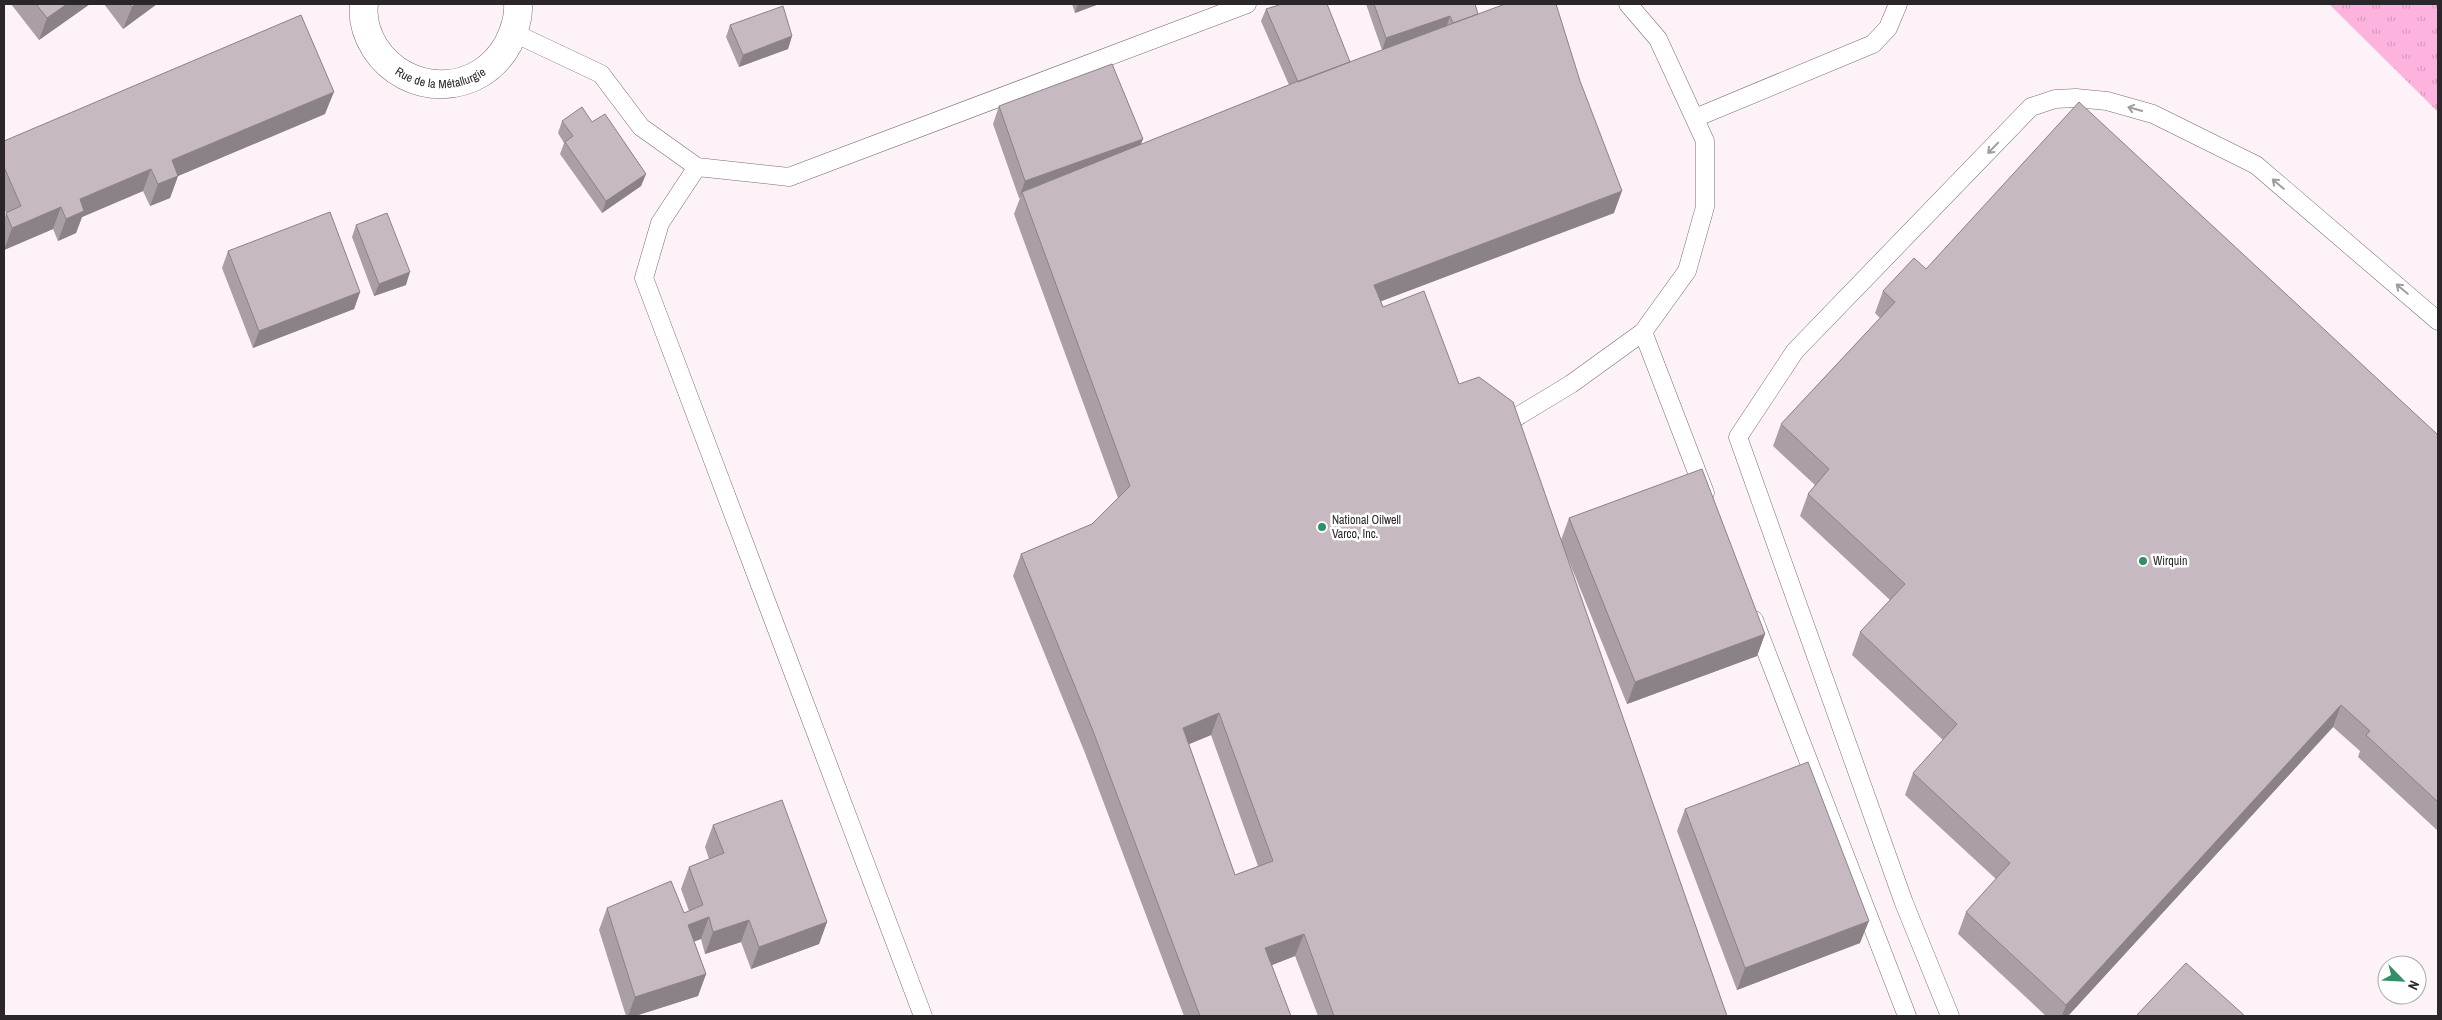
<svg xmlns="http://www.w3.org/2000/svg" width="2442" height="1020" font-family="'Archivo Narrow',sans-serif">
	<defs>
		<pattern id="grass-tufts" width="24" height="20" patternUnits="userSpaceOnUse" patternTransform="scale(1.25)"><rect width="24" height="20" fill="#feb3df"/><path d="M3 7l-1-3M5 7V3M7 7l1-3M15 17l-1-3M17 17v-4M19 17l1-3" fill="none" stroke="#da9abf"/></pattern>
	</defs>
	<rect width="100%" height="100%" fill="#fdf2f8"/>
	<path fill="url(#grass-tufts)" d="M 2329,4 L 2438,4 L 2438,112 Z"/>
	<g fill="none" stroke-linecap="round" stroke-linejoin="round">
		<g stroke="#796d74" stroke-width="19">
			<path id="lane" d="M 514,33 L 601,74 L 641,127 L 697,167 L 789,177 L 1247,4
				M 1695,118 L 1873,44 L 1888,28 L 1898,4
				M 697,167 L 660,223 L 644,278 L 923,1016
				M 1643,332 L 1705,493
				M 1507,430 L 1505,424 L 1571,384 L 1643,332 L 1687,271 L 1705,207 L 1705,141 L 1658,39 L 1628,4
				M 1754,620 L 1907,1016
				M 1950,1016 L 1904,903 L 1738,437 L 1795,351 L 2031,107 L 2055,99 L 2076,98 L 2107,101 L 2153,114 L 2256,165 L 2438,321"/>
		</g>
		<g stroke="#796d74" stroke-width="29">
			<g id="street">
				<path id="s1" d="M 364,4 C 362,19 367,35 375,48 C 407,97 479,97 508,44 C 514,32 519,17 518,4"/>
			</g>
		</g>
		<use href="#lane" stroke="#fff" stroke-width="18"/>
		<use href="#street" stroke="#fff" stroke-width="28"/>
	</g>
	<path fill="#ab9fa6" fill-rule="evenodd" d="M 11,4 L 90,4 L 39,40 Z
		M 104,4 L 157,4 L 123,29 Z
		M 1072,4 L 1099,4 L 1075,13 Z
		M 1366,4 L 1475,4 L 1478,14 L 1614,213 L 1381,301 L 1383,307 L 1459,384 L 1561,540 L 1569,518 L 1765,634 L 1757,656 L 1627,704 L 1562,544 L 1727,1016 L 1318,1016 L 1295,956 L 1272,965 L 1291,1016 L 1184,1016 L 1085,753 L 1013,576 L 1021,554 L 1092,524 L 1118,498 L 1014,214 L 1020,198 L 1019,198 L 993,124 L 999,106 L 1140,145 L 1289,85 L 1261,21 L 1266,9 L 1350,62 L 1382,50 ZM 1211,735 L 1258,866 L 1235,875 L 1189,744 Z
		M 730,25 L 792,36 L 788,49 L 739,67 L 726,37 Z
		M 325,114 L 178,176 L 170,198 L 150,206 L 143,191 L 82,217 L 76,233 L 58,241 L 53,229 L 4,250 L 4,220 L 6,213 L 4,208 L 4,141 Z
		M 562,121 L 592,122 L 646,174 L 641,186 L 602,213 L 560,154 L 564,143 L 558,133 Z
		M 356,225 L 406,285 L 374,296 L 352,237 Z
		M 228,251 L 360,292 L 354,309 L 253,348 L 222,268 Z
		M 1926,269 L 2438,435 L 2438,831 L 2358,757 L 2360,751 L 2333,727 L 2068,1016 L 2046,1016 L 1958,934 L 1966,912 L 1996,879 L 1905,795 L 1913,773 L 1943,740 L 1852,655 L 1860,632 L 1890,600 L 1800,516 L 1808,494 L 1815,485 L 1773,446 L 1781,424 L 1880,318 L 1875,313 L 1883,291 Z
		M 1685,809 L 1860,943 L 1737,990 L 1677,831 Z
		M 713,825 L 827,922 L 819,944 L 751,969 L 741,942 L 705,954 L 701,939 L 694,941 L 706,974 L 698,996 L 635,1016 L 626,1016 L 599,930 L 607,908 L 684,913 L 689,911 L 681,889 L 689,867 L 709,859 L 705,847 Z"/>
	<path fill="#8b8287" d="M 67,4 L 90,4 L 39,40 L 47,18 Z
		M 136,4 L 157,4 L 123,29 L 132,7 Z
		M 1078,4 L 1099,4 L 1075,13 Z
		M 1450,16 L 1446,28 L 1382,51 L 1386,38 Z
		M 792,36 L 788,49 L 739,67 L 743,55 Z
		M 334,92 L 325,114 L 178,176 L 170,198 L 150,206 L 158,184 L 172,160 Z
		M 1143,139 L 1136,157 L 1022,192 L 1019,198 L 1025,181 Z
		M 151,169 L 143,191 L 82,217 L 76,233 L 58,241 L 66,219 L 80,199 Z
		M 646,174 L 641,186 L 602,213 L 606,201 Z
		M 1622,191 L 1614,213 L 1366,307 L 1374,285 Z
		M 61,207 L 53,229 L 4,250 L 12,228 Z
		M 410,272 L 406,285 L 374,296 L 379,284 Z
		M 360,292 L 354,309 L 253,348 L 259,331 Z
		M 1765,634 L 1757,656 L 1627,704 L 1635,682 Z
		M 2341,705 L 2333,727 L 2068,1016 L 2062,1016 L 2066,1005 Z
		M 1219,713 L 1211,735 L 1175,750 L 1183,728 Z
		M 709,917 L 701,939 L 680,947 L 688,925 Z
		M 749,920 L 741,942 L 705,954 L 713,932 Z
		M 1869,921 L 1860,943 L 1737,990 L 1745,968 Z
		M 827,922 L 819,944 L 751,969 L 759,947 Z
		M 1304,934 L 1295,956 L 1257,971 L 1265,948 Z
		M 706,974 L 698,996 L 635,1016 L 628,1016 L 635,997 Z"/>
	<path fill="#c7b9c1" stroke="#8b8287" fill-rule="evenodd" d="M 36,4 L 67,4 L 47,18 Z
		M 129,4 L 136,4 L 132,7 Z
		M 1282,4 L 1327,4 L 1350,62 L 1298,82 L 1266,9 Z
		M 1374,4 L 1475,4 L 1478,14 L 1453,23 L 1450,16 L 1386,38 Z
		M 1505,4 L 1556,4 L 1580,81 L 1622,191 L 1374,285 L 1383,307 L 1424,291 L 1459,384 L 1479,377 L 1513,402 L 1727,1016 L 1334,1016 L 1304,934 L 1265,948 L 1291,1016 L 1200,1016 L 1093,731 L 1021,554 L 1092,524 L 1130,486 L 1022,192 L 1296,82 ZM 1219,713 L 1273,861 L 1235,875 L 1183,728 Z
		M 783,6 L 792,36 L 743,55 L 730,25 Z
		M 301,15 L 334,92 L 172,160 L 178,176 L 158,184 L 151,169 L 80,199 L 84,211 L 66,219 L 61,207 L 12,228 L 6,213 L 21,206 L 4,167 L 4,141 Z
		M 1112,64 L 1143,139 L 1025,181 L 999,106 Z
		M 2079,102 L 2438,435 L 2438,802 L 2366,735 L 2370,731 L 2341,705 L 2066,1005 L 1966,912 L 2010,863 L 1913,773 L 1957,724 L 1860,632 L 1905,584 L 1808,494 L 1829,469 L 1781,424 L 1895,302 L 1883,291 L 1914,258 L 1926,269 Z
		M 582,107 L 592,122 L 605,114 L 646,174 L 606,201 L 565,142 L 573,136 L 562,121 Z
		M 330,212 L 360,292 L 259,331 L 228,251 Z
		M 387,213 L 410,272 L 379,284 L 356,225 Z
		M 1702,469 L 1765,634 L 1635,682 L 1569,518 Z
		M 1808,762 L 1869,921 L 1745,968 L 1685,809 Z
		M 782,800 L 827,922 L 759,947 L 749,920 L 713,932 L 709,917 L 688,925 L 706,974 L 635,997 L 607,908 L 671,881 L 684,913 L 703,905 L 689,867 L 724,853 L 713,825 Z
		M 2186,963 L 2245,1016 L 2136,1016 Z"/>
	<defs><path id="oneway-shaft" d="M-6 0H5M1.5-3L5.5 0L1.5 3" fill="none" stroke-width="1.6" stroke-linecap="round" stroke-linejoin="round" transform="scale(1.25)"/></defs>
	<g stroke="#a09d9f">
		<use href="#oneway-shaft" transform="translate(2135 109) rotate(-164)"/>
		<use href="#oneway-shaft" transform="translate(1993 148) rotate(134)"/>
		<use href="#oneway-shaft" transform="translate(2278 184) rotate(-140)"/>
		<use href="#oneway-shaft" transform="translate(2402 289) rotate(-140)"/>
	</g>
	<g fill="#338f66" stroke="#fff" stroke-width="2">
		<circle cx="1322" cy="527" r="5"/>
		<circle cx="2143" cy="561" r="5"/>
	</g>
	<g text-anchor="middle" dominant-baseline="central" stroke-width="5" stroke-linejoin="round" paint-order="stroke">
		<g font-size="12" fill="#2b2629" stroke="#fff">
			<text stroke="none"><textPath href="#s1" startOffset="124">Rue de la Métallurgie</textPath></text>
		</g>
		<g font-size="12" fill="#2b2629" stroke="#fff" text-anchor="start">
			<text x="1332" y="520">National Oilwell<tspan x="1332" dy="14">Varco, Inc.</tspan></text>
			<text x="2153" y="561">Wirquin</text>
		</g>
	</g>
	<rect width="2442" height="1020" fill="none" stroke="#2b2629" stroke-width="10"/>
	<g transform="translate(2402 980) rotate(114)"><circle r="24" fill="#ffffff" stroke="#aaa8a9"/>
	<path d="M0-4L9 19L0 12L-9 19Z" fill="#338f66"/>
	<text y="-8" font-size="14" font-weight="bold" text-anchor="middle" fill="#2b2629">N</text>
	</g>
</svg>
